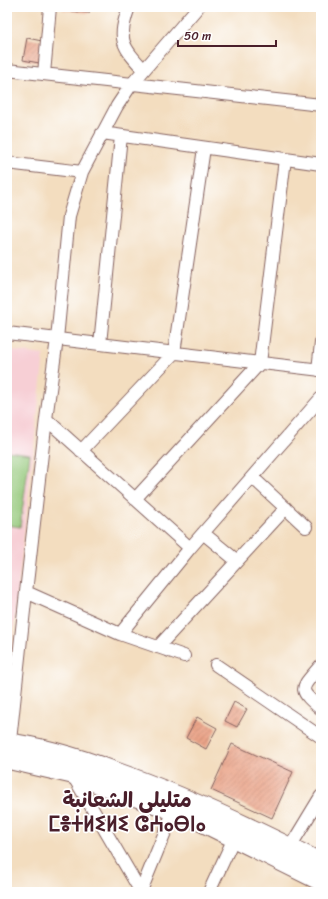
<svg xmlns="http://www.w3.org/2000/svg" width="328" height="899" font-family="Sriracha,'Playpen Sans Arabic','Noto Sans Tifinagh',sans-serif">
	<defs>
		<pattern id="building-hatch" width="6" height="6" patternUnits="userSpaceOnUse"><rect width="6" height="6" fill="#eaa489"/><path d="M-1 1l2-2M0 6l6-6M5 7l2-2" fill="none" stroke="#c08570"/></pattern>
	</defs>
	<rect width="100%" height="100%" fill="#fff"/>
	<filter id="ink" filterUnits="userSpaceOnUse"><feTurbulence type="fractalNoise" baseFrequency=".025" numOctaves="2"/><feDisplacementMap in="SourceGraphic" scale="8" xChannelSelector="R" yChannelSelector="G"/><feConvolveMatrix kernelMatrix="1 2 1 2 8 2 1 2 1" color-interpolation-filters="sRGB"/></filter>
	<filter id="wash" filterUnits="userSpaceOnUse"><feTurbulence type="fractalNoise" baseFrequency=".012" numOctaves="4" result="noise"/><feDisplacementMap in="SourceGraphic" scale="16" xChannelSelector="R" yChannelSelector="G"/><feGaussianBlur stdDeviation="0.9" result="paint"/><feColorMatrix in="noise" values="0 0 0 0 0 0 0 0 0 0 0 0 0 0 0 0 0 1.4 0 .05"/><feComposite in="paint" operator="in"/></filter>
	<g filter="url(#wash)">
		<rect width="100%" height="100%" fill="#f3ddbf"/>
		<path fill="#f7cfd5" d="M 7,350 L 44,355 L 7,688 Z"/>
		<path fill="#94c87a" stroke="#6f7452" d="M 7,451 L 30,454 L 20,527 L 7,525 Z"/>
		<g id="blocks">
			<path fill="url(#building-hatch)" d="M 64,7 L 90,7 L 89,13 L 63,10 Z
				M 27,38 L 42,41 L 39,63 L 23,60 Z
				M 234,702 L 247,709 L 237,727 L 225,721 Z
				M 197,717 L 217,728 L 206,749 L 186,738 Z
				M 232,744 L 293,772 L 272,818 L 211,790 Z"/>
		</g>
	</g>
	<g filter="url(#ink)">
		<use href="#blocks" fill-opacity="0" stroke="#85625f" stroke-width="1"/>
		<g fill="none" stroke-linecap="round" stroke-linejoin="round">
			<g stroke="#85625f" stroke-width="14">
				<path id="street" d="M 129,7 C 117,40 122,46 144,70
					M 7,70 L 321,105
					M 44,74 L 50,7
					M 102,133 L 321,164
					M 7,163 L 82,172
					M 7,333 L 321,370
					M 100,344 L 121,136
					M 318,370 L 321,343
					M 46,419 L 190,548
					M 81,451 L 174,353 L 204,148
					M 252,477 L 306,527
					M 135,499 L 260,363 L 285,159
					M 203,533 L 237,561
					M 26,592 L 120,634 L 184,656
					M 120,634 L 190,548 L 321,398
					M 158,647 L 286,508
					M 216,665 L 321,737
					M 321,665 C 301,689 296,688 321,709
					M 9,750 L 26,592 L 46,419 L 57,339 L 69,216 L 82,172 L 117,106 L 131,85 L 198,7
					M 72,774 L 141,892
					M 287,852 L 321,796
					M 141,891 L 174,810
					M 209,892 L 234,838"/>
			</g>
			<g stroke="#85625f" stroke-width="21">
				<path id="primary" d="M 7,743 C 44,747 81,759 116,772 C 187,797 254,829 321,863
					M 7,759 L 72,774 L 190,816 L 321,881"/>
			</g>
			<use href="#street" stroke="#fff" stroke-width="12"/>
			<use href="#primary" stroke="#fff" stroke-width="19"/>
		</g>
	</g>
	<g text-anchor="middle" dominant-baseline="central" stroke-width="3.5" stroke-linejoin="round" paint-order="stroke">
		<g font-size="21" font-weight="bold" fill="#4a1f2b" stroke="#fff">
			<text x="127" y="800">متليلي الشعانبة<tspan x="127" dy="24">ⵎⴻⵜⵍⵉⵍⵉ ⵛⵄⴰⴱⵏⴰ</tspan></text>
		</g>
	</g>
	<rect width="328" height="899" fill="none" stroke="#fff" stroke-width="24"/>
	<path d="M178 40v6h98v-6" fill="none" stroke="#4a1f2b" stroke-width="2"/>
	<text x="184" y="40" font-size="12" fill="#4a1f2b" stroke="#ffffff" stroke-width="3" paint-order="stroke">50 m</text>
</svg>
